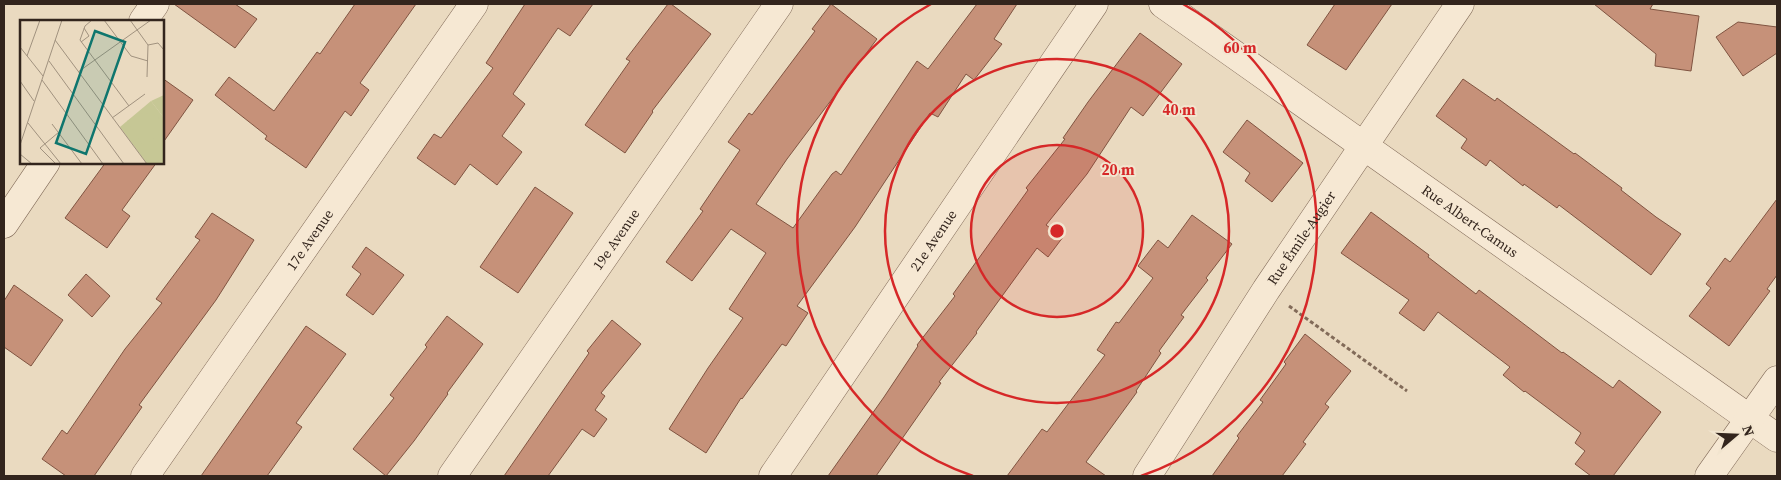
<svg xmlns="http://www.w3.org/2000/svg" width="1781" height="480" font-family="'Source Serif 4',serif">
	<rect width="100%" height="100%" fill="#eadac0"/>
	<path fill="#c69179" stroke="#805441" d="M 174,4 L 235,4 L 257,19 L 235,48 Z
		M 355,4 L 416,4 L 360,83 L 369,90 L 351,116 L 345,111 L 306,168 L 265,139 L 267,136 L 215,95 L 229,77 L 274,111 L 317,52 L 320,54 Z
		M 525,4 L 593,4 L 570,36 L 558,28 L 513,94 L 525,104 L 502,136 L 522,152 L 497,185 L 470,164 L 455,185 L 417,158 L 434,134 L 441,138 L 493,68 L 486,63 Z
		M 668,4 L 671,4 L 711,34 L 652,111 L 653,112 L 625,153 L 585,125 L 630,61 L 626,59 Z
		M 831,4 L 877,39 L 787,159 L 756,204 L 793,228 L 832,174 L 836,171 L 841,175 L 917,61 L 928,69 L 977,4 L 1017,4 L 994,39 L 1002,44 L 974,80 L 966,74 L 938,117 L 930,113 L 855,227 L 797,306 L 808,313 L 786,346 L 782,344 L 742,399 L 741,398 L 706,453 L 669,429 L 708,368 L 743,318 L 729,309 L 766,253 L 731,229 L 692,281 L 666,262 L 703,211 L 700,209 L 740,150 L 728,142 L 749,113 L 752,115 L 815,31 L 812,29 Z
		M 1335,4 L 1392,4 L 1346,70 L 1307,45 Z
		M 1594,4 L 1653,4 L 1650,9 L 1699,16 L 1691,71 L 1655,66 L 1656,54 Z
		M 1738,22 L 1777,27 L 1777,53 L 1743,76 L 1716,37 Z
		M 1140,33 L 1182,64 L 1143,116 L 1131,107 L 1087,174 L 1046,225 L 1063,237 L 1048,257 L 1037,248 L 976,332 L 977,333 L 939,382 L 941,383 L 876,476 L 828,476 L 884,397 L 918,346 L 917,345 L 955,296 L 953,294 L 1028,190 L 1026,188 L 1065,139 L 1063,138 L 1088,102 Z
		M 162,78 L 193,100 L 162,144 Z
		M 1463,79 L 1495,101 L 1497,98 L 1574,154 L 1575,153 L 1622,188 L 1621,190 L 1656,217 L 1681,234 L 1651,275 L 1559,205 L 1557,208 L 1524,184 L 1523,186 L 1490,160 L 1486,166 L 1461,148 L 1467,139 L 1436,116 Z
		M 1247,120 L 1303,163 L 1272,202 L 1245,181 L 1250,173 L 1223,152 Z
		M 106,162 L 157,162 L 122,210 L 130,216 L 107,248 L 65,218 Z
		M 535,187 L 573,213 L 518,293 L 480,267 Z
		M 1777,199 L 1777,275 L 1767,289 L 1770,291 L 1729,346 L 1689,316 L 1711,288 L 1706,284 L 1725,258 L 1730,262 Z
		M 1371,212 L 1429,255 L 1428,257 L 1476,294 L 1479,290 L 1562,353 L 1563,352 L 1613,388 L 1619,380 L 1661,412 L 1613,476 L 1591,476 L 1575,464 L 1585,451 L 1575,443 L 1581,433 L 1525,391 L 1524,392 L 1503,375 L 1510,367 L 1438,312 L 1424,331 L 1399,313 L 1409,300 L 1341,253 Z
		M 212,213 L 254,240 L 216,300 L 139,405 L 142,407 L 94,476 L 66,476 L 42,459 L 62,430 L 67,434 L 125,349 L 162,303 L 156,299 L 200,240 L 195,237 Z
		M 1192,215 L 1232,244 L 1206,278 L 1208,280 L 1181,315 L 1184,317 L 1159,351 L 1161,353 L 1136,391 L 1137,392 L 1086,462 L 1106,476 L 1007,476 L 1042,429 L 1047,432 L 1105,355 L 1097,350 L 1116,322 L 1119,323 L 1153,278 L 1138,266 L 1158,240 L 1168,248 Z
		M 366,247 L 404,275 L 373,315 L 346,295 L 361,274 L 352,267 Z
		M 86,274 L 110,296 L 92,317 L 68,295 Z
		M 14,285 L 63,320 L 31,366 L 4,347 L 4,301 Z
		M 447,316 L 483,344 L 447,393 L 448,394 L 414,441 L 386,476 L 353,449 L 394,398 L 390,395 L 427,347 L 425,345 Z
		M 612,320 L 641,344 L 601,393 L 605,396 L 595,410 L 607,419 L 594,437 L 582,429 L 548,476 L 504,476 L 589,353 L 587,351 Z
		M 306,326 L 346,354 L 296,423 L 302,427 L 267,476 L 201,476 Z
		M 1305,334 L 1351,371 L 1325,404 L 1329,407 L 1303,442 L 1306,444 L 1282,476 L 1212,476 L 1239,438 L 1237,436 L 1263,402 L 1260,400 L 1286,364 L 1284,362 Z"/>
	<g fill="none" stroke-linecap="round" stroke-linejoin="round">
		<g stroke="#826b59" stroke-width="29">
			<g id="street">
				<path id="s1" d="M 1163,4 L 1777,438"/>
				<path d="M 143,21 L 155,4"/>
				<path d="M 4,224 L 46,162"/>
				<path id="s2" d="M 145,476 L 474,4"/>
				<path id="s3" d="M 452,476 L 779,4"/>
				<path id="s4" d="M 773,476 L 1094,4"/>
				<path id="s5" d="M 1147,476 L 1266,290 L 1460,4"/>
				<path d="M 1709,476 L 1777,380"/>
			</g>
		</g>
		<path stroke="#826b59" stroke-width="3" stroke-dasharray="4 2.5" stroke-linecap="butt" d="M 1289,306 L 1407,391"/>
		<use href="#street" stroke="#f6e8d3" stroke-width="28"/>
	</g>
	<circle cx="1057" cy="231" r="86" fill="#d62828" fill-opacity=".12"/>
	<g fill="none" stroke="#d62828" stroke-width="2.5">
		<circle cx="1057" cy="231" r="86"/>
		<circle cx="1057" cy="231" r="172"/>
		<path d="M973 476A259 259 0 0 1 931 4M1183 4A259 259 0 0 1 1141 476"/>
	</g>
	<g text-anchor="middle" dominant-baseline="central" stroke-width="4" stroke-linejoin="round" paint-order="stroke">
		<g font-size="14" fill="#33251d" stroke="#f2e5cf">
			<text stroke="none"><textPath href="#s1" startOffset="376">Rue Albert-Camus</textPath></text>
			<text stroke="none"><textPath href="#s5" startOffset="284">Rue Émile-Augier</textPath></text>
			<text stroke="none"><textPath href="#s2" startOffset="288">17e Avenue</textPath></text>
			<text stroke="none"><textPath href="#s3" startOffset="288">19e Avenue</textPath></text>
			<text stroke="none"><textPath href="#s4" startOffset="285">21e Avenue</textPath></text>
		</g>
	</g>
	<g transform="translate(20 20)">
		<rect width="144" height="144" fill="#eadac0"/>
		<path d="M 144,75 L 144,98 L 131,81 Z" fill="#c6c795"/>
		<path d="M 131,81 L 144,98 L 144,144 L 127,144 L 100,107 Z" fill="#c6c795"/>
		<path d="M 130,93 L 142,100 L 144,111 L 126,125 L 122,124 L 107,101 L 119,94 ZM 144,115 L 144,138 L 133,144 L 123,130 Z" fill="#c6c795"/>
		<path fill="none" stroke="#a1927f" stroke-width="1" d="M 72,0 L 65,6 L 60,20 L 109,86M 84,0 L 111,36 L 128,41M 110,0 L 128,25 L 127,57M 35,20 L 127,144M 61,22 L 69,16 L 64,8M 128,25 L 138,23 L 144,30M 0,27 L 23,56M 7,36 L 20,0M 29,41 L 104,144M 58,52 L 131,0M 22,60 L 83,144M 0,61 L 14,81M 92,98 L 125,74M 8,103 L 41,144M 32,104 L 62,144M 0,125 L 42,0M 0,134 L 12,144M 36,144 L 20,128 L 39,112"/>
		<path fill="#0f766e" fill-opacity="0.15" stroke="#0f766e" stroke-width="2.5" d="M 75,11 L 105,22 L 66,134 L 36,123 Z"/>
		<rect width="144" height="144" fill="none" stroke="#33251d" stroke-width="2.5"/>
	</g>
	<circle cx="1057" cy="231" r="8" fill="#d62828" stroke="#f2e5cf" stroke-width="2.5"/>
	<g font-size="15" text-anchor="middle" font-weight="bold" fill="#d62828" stroke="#f2e5cf" stroke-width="4" stroke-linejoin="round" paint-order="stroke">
		<text x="1240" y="53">60 m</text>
		<text x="1179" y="115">40 m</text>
		<text x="1118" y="175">20 m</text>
	</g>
	<rect width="1781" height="480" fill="none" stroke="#33251d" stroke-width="10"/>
	<g transform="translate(1736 435) rotate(71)" stroke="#f2e5cf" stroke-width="4" paint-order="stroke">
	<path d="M0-4L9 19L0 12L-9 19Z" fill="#33251d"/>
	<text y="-8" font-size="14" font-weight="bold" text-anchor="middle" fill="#33251d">N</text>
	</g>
</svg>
